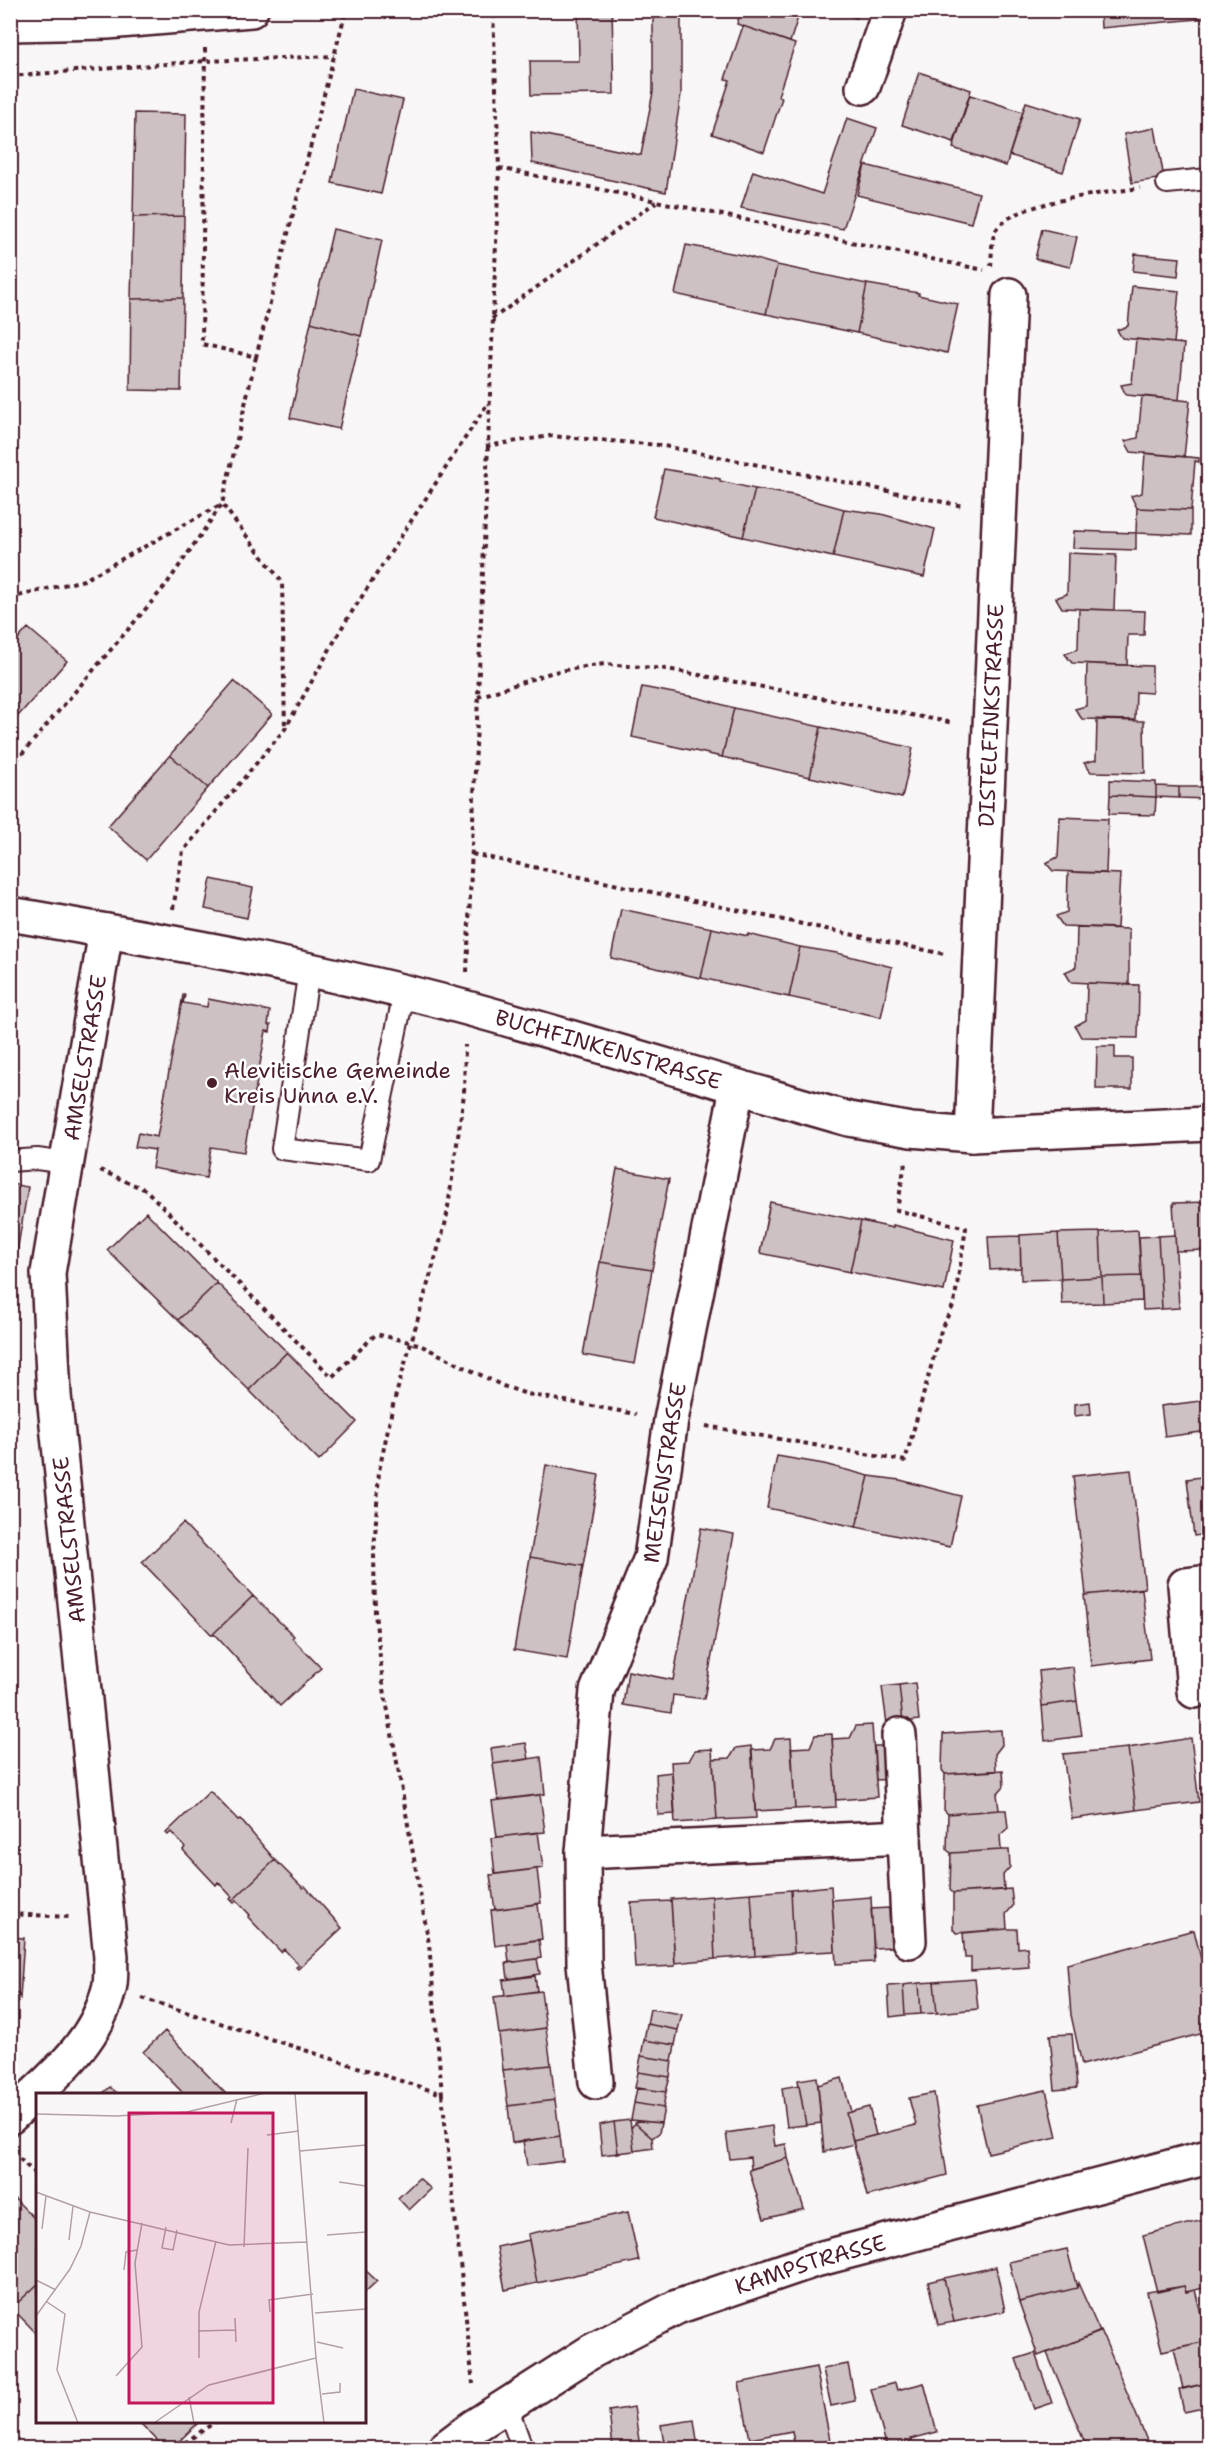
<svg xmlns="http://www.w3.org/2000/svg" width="1219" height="2459" font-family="'Shantell Sans',sans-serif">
	<rect width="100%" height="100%" fill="#f8f6f7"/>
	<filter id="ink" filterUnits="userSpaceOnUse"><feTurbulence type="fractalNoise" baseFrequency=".0167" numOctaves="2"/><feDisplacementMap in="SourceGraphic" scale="12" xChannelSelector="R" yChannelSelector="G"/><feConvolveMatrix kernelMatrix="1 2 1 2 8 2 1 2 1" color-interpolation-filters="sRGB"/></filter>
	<g filter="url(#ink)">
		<path fill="#cdc1c4" stroke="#4a1f2b" stroke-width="1.5" d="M 578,10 L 612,10 L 614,94 L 531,95 L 530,61 L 579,61 Z
			M 653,10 L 681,10 L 681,94 L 666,192 L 532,163 L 531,132 L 641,155 L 653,92 Z
			M 696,10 L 717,10 L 715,17 Z
			M 741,10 L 817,10 L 815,16 L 800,11 L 790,42 L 737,24 Z
			M 835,10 L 858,10 L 856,18 Z
			M 1100,10 L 1208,10 L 1208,18 L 1101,28 Z
			M 743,26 L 795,44 L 778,96 L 782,98 L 764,152 L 712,134 L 730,80 L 725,79 Z
			M 919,72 L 971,90 L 954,142 L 902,125 Z
			M 1206,77 L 1208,77 L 1208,123 Z
			M 353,89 L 403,100 L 381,194 L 332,183 Z
			M 970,95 L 1023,112 L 1006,166 L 953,148 Z
			M 1026,102 L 1080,119 L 1063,172 L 1009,155 Z
			M 135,113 L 186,114 L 184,216 L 133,217 Z
			M 847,118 L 877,128 L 843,229 L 741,208 L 753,171 L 822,194 Z
			M 1155,128 L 1164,178 L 1132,183 L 1124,134 Z
			M 865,165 L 979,193 L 971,223 L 857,195 Z
			M 184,216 L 183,298 L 131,299 L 133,217 Z
			M 333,229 L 382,240 L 361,336 L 311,322 Z
			M 1042,229 L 1077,237 L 1070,267 L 1035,259 Z
			M 686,245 L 742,255 L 777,265 L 766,314 L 675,294 Z
			M 1135,254 L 1180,258 L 1178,276 L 1133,271 Z
			M 777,265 L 867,284 L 857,333 L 766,314 Z
			M 867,284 L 919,293 L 918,295 L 958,304 L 947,353 L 857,333 Z
			M 1132,286 L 1179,291 L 1174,343 L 1122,338 L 1117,330 L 1128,326 Z
			M 183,298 L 181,391 L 130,390 L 131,299 Z
			M 311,322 L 361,336 L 339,429 L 290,418 Z
			M 1136,339 L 1184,344 L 1179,400 L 1126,395 L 1121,385 L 1132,383 Z
			M 1142,396 L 1190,401 L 1184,457 L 1131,452 L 1125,441 L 1138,438 Z
			M 1145,453 L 1199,458 L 1199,462 L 1195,461 L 1191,510 L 1137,508 L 1131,496 L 1142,493 Z
			M 664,469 L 720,479 L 720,481 L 755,489 L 743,537 L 653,517 Z
			M 755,489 L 793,495 L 844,509 L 833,557 L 743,537 Z
			M 1137,508 L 1191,510 L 1191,535 L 1136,533 Z
			M 844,509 L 881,514 L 935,529 L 924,577 L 833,557 Z
			M 1074,531 L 1136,533 L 1136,550 L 1073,548 Z
			M 1068,553 L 1116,555 L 1114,610 L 1062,608 L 1056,598 L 1067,594 Z
			M 1079,609 L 1145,611 L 1144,635 L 1128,635 L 1127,665 L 1072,663 L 1065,654 L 1078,649 Z
			M 28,628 L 67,661 L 10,725 L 10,648 Z
			M 1087,664 L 1152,666 L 1152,693 L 1136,692 L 1135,720 L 1082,719 L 1075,709 L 1086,706 Z
			M 234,681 L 272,714 L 208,788 L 170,755 Z
			M 642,687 L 699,698 L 734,708 L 722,757 L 632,737 Z
			M 734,708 L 821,727 L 810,777 L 722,757 Z
			M 1097,720 L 1144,721 L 1145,773 L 1091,772 L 1084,763 L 1096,760 Z
			M 821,727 L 913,748 L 902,798 L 810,777 Z
			M 170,755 L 208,788 L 146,860 L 108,826 Z
			M 1110,780 L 1156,782 L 1156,797 L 1110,795 Z
			M 1156,786 L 1179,787 L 1179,798 L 1156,797 Z
			M 1179,787 L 1208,787 L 1208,799 L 1179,798 Z
			M 1110,795 L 1156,797 L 1155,815 L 1109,814 Z
			M 1060,817 L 1108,819 L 1106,873 L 1053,871 L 1046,863 L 1058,857 Z
			M 1068,872 L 1120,874 L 1117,928 L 1063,926 L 1056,916 L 1067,912 Z
			M 211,879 L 253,888 L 247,918 L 205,909 Z
			M 621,909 L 712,928 L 701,978 L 611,958 Z
			M 1077,927 L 1129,929 L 1129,985 L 1071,982 L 1065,972 L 1076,967 Z
			M 712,928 L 748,936 L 748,934 L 800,947 L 789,997 L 701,978 Z
			M 800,947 L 837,953 L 892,967 L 881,1017 L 789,997 Z
			M 1087,983 L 1139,985 L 1138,1038 L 1081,1037 L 1075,1026 L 1086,1020 Z
			M 183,995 L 185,995 L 183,1003 L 207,1007 L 208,999 L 270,1011 L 268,1025 L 271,1025 L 270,1032 L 266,1031 L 244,1152 L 211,1147 L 206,1178 L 152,1168 L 155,1150 L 135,1147 L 138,1133 L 157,1137 Z
			M 1097,1046 L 1115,1046 L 1115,1058 L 1132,1058 L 1132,1089 L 1096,1089 Z
			M 617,1169 L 669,1179 L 652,1270 L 600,1262 Z
			M 10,1184 L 28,1187 L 10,1294 Z
			M 770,1202 L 861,1221 L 850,1272 L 760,1253 Z
			M 1208,1202 L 1208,1250 L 1176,1251 L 1173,1203 Z
			M 146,1212 L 217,1283 L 178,1320 L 107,1250 Z
			M 861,1221 L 893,1228 L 893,1225 L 954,1240 L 944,1291 L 850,1272 Z
			M 1138,1230 L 1141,1276 L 1102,1277 L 1100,1232 Z
			M 1100,1232 L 1102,1277 L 1061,1279 L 1058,1233 Z
			M 1058,1233 L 1061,1279 L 1021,1280 L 1020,1235 Z
			M 1175,1235 L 1179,1308 L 1162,1309 L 1158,1236 Z
			M 1020,1236 L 1021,1268 L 990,1270 L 988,1237 Z
			M 1158,1236 L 1162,1309 L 1143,1310 L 1139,1237 Z
			M 600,1262 L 652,1270 L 635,1364 L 583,1355 Z
			M 1141,1276 L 1142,1301 L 1103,1303 L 1102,1277 Z
			M 1102,1277 L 1103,1303 L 1062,1304 L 1061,1279 Z
			M 217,1283 L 287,1352 L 249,1390 L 178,1320 Z
			M 287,1352 L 357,1422 L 319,1461 L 249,1390 Z
			M 1208,1400 L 1208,1431 L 1165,1437 L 1161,1406 Z
			M 1090,1402 L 1091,1414 L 1075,1416 L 1075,1404 Z
			M 777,1456 L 824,1464 L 869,1476 L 856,1527 L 767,1508 Z
			M 546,1465 L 599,1475 L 583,1566 L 530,1557 Z
			M 1131,1470 L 1145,1588 L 1086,1595 L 1073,1476 Z
			M 869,1476 L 900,1480 L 961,1496 L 950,1547 L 856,1527 Z
			M 1208,1476 L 1208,1534 L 1194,1536 L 1187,1479 Z
			M 183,1523 L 253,1596 L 212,1635 L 142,1562 Z
			M 701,1528 L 734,1534 L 704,1699 L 673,1695 L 671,1713 L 623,1705 L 628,1671 L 673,1680 Z
			M 530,1557 L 583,1566 L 567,1659 L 514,1650 Z
			M 1142,1589 L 1150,1659 L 1091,1666 L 1084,1595 Z
			M 253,1596 L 294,1636 L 292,1638 L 321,1668 L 280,1706 L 215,1635 L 212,1635 Z
			M 1073,1667 L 1077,1701 L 1042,1706 L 1039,1671 Z
			M 915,1683 L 919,1720 L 903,1722 L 899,1685 Z
			M 899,1685 L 903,1722 L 887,1724 L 882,1687 Z
			M 1077,1701 L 1082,1736 L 1045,1741 L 1042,1706 Z
			M 872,1725 L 877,1797 L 836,1800 L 832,1739 L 850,1738 L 856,1726 Z
			M 1001,1730 L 1002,1745 L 995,1754 L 996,1771 L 945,1774 L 942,1770 L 943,1734 Z
			M 832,1734 L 836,1807 L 795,1809 L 791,1748 L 810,1747 L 815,1735 Z
			M 1208,1736 L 1208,1767 L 1205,1767 L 1202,1737 Z
			M 791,1738 L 795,1809 L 755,1811 L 752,1750 L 770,1749 L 775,1739 Z
			M 1191,1738 L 1199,1802 L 1136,1810 L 1128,1748 Z
			M 526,1743 L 529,1759 L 493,1764 L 491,1748 Z
			M 751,1746 L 756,1818 L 717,1820 L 713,1759 L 730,1758 L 736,1748 Z
			M 874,1746 L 890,1746 L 892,1779 L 876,1780 Z
			M 1128,1748 L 1136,1810 L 1072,1819 L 1063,1754 Z
			M 712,1749 L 717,1820 L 675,1823 L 671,1762 L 689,1761 L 695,1750 Z
			M 541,1757 L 545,1794 L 498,1800 L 493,1764 Z
			M 1003,1770 L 1004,1786 L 997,1794 L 999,1810 L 948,1814 L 944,1810 L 945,1774 Z
			M 672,1772 L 675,1814 L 658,1815 L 656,1774 Z
			M 210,1791 L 238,1820 L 240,1819 L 275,1860 L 232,1901 L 230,1899 L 232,1897 L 218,1882 L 216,1885 L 183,1850 L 185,1847 L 171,1832 L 168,1835 L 166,1833 Z
			M 540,1795 L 545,1832 L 497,1837 L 492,1801 Z
			M 999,1810 L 1006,1810 L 1008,1828 L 1000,1835 L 1001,1850 L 951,1853 L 947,1850 L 948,1814 Z
			M 538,1832 L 543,1868 L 495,1874 L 491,1838 Z
			M 1001,1850 L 1009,1850 L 1010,1867 L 1003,1875 L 1004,1890 L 953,1893 L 950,1890 L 951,1853 Z
			M 275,1860 L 303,1888 L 305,1886 L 342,1928 L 298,1969 L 296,1967 L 299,1965 L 284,1949 L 281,1952 L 248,1917 L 250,1915 L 236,1900 L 234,1903 L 232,1901 Z
			M 537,1869 L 541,1903 L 495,1910 L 490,1875 Z
			M 831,1886 L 835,1951 L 794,1953 L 791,1890 Z
			M 1011,1889 L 1013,1906 L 1006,1914 L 1007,1929 L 956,1933 L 953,1929 L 953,1893 Z
			M 791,1890 L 794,1953 L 755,1956 L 751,1893 Z
			M 751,1893 L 755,1956 L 715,1959 L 712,1896 Z
			M 712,1896 L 715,1959 L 675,1963 L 671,1899 Z
			M 871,1897 L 874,1962 L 836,1964 L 832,1900 Z
			M 671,1901 L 675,1966 L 635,1968 L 631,1903 Z
			M 538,1904 L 542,1939 L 495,1946 L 491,1910 Z
			M 889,1908 L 891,1947 L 874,1948 L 871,1909 Z
			M 1007,1929 L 1017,1929 L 1018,1948 L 1027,1947 L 1029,1967 L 971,1971 L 971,1958 L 965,1958 L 963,1933 Z
			M 1194,1930 L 1208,1988 L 1208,2032 L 1082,2065 L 1071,2015 L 1067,1964 Z
			M 10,1937 L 24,1938 L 20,1998 L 18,1994 L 10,1994 Z
			M 539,1940 L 541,1958 L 509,1963 L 507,1944 Z
			M 537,1959 L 540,1974 L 508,1979 L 506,1963 Z
			M 535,1976 L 537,1991 L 505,1996 L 503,1980 Z
			M 975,1979 L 978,2009 L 937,2013 L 934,1982 Z
			M 934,1982 L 937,2013 L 921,2014 L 919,1983 Z
			M 919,1983 L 921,2014 L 905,2015 L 903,1985 Z
			M 903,1985 L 905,2015 L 890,2017 L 888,1986 Z
			M 541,1991 L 546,2028 L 499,2034 L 494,1997 Z
			M 650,2009 L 682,2014 L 678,2030 L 647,2024 Z
			M 647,2024 L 678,2030 L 675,2045 L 644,2040 Z
			M 546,2028 L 551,2065 L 503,2070 L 499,2034 Z
			M 165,2031 L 226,2094 L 184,2094 L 143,2052 Z
			M 1072,2034 L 1077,2088 L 1055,2090 L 1050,2035 Z
			M 644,2040 L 675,2045 L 672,2061 L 641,2056 Z
			M 641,2056 L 672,2061 L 670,2077 L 638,2072 Z
			M 551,2065 L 555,2100 L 508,2106 L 503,2070 Z
			M 638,2072 L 670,2077 L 666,2092 L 635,2088 Z
			M 817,2077 L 821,2123 L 806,2125 L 798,2080 Z
			M 842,2078 L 851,2112 L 846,2113 L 854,2144 L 824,2152 L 818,2085 Z
			M 799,2085 L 806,2125 L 787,2127 L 782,2088 Z
			M 110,2087 L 118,2094 L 102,2094 Z
			M 637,2088 L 666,2092 L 663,2108 L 634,2103 Z
			M 1046,2090 L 1057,2137 L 988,2153 L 977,2105 Z
			M 934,2093 L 947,2175 L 867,2196 L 853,2141 L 916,2125 L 909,2098 Z
			M 555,2100 L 560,2136 L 512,2143 L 508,2106 Z
			M 634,2103 L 664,2108 L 661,2123 L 631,2120 Z
			M 869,2107 L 876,2135 L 853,2141 L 846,2113 Z
			M 630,2120 L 634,2151 L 618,2153 L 614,2122 Z
			M 638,2121 L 661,2123 L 659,2133 L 652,2138 L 635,2123 Z
			M 614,2122 L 618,2153 L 602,2155 L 599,2125 Z
			M 635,2123 L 652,2138 L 653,2148 L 634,2151 L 631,2128 Z
			M 772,2126 L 775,2146 L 786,2144 L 788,2158 L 751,2169 L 750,2157 L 730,2159 L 726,2133 Z
			M 560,2136 L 563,2161 L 527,2166 L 523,2141 Z
			M 788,2158 L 804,2209 L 764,2219 L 749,2170 Z
			M 419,2178 L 431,2189 L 409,2210 L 398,2198 Z
			M 10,2194 L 38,2222 L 38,2284 L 12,2308 Z
			M 628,2212 L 639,2261 L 537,2283 L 528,2234 Z
			M 1208,2219 L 1208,2287 L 1186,2292 L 1184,2286 L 1157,2292 L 1143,2235 Z
			M 529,2240 L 537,2283 L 505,2290 L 497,2247 Z
			M 1067,2249 L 1077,2288 L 1019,2302 L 1009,2262 Z
			M 996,2267 L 1005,2311 L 954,2322 L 944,2278 Z
			M 364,2269 L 377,2281 L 364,2293 Z
			M 944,2278 L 954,2322 L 938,2325 L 928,2282 Z
			M 1078,2283 L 1100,2332 L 1038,2356 L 1019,2302 L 1077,2288 Z
			M 38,2284 L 38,2335 L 12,2308 Z
			M 1184,2286 L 1186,2292 L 1195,2290 L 1208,2341 L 1162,2351 L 1147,2292 Z
			M 1101,2331 L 1129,2397 L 1150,2448 L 1087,2448 L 1047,2353 Z
			M 1208,2341 L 1208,2383 L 1183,2389 L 1174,2348 Z
			M 1035,2353 L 1052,2403 L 1034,2409 L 1016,2359 Z
			M 848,2364 L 855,2401 L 831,2406 L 823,2369 Z
			M 816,2367 L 830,2440 L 795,2448 L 792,2431 L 750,2439 L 739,2383 Z
			M 895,2383 L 897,2390 L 924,2383 L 937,2432 L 911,2439 L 913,2448 L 887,2448 L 871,2389 Z
			M 1208,2383 L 1208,2407 L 1184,2412 L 1179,2389 Z
			M 634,2407 L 640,2447 L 613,2448 L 609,2411 Z
			M 694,2420 L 698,2447 L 665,2448 L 661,2425 Z
			M 139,2422 L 199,2422 L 172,2448 L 165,2448 Z"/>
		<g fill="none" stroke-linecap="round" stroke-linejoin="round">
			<g stroke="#4a1f2b" stroke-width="24">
				<path id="service" d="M 1167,183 L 1208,179
					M 309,970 L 282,1149 L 369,1160 L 404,993
					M 10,1161 L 37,1159 L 66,1163
					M 507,2406 L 522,2448"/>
			</g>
			<g stroke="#4a1f2b" stroke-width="38">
				<g id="minor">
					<path d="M 10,24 L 107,22 L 251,10"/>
					<path d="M 863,87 L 890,10"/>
					<path id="s1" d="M 10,914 C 164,941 317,967 467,1008 C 595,1043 721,1083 849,1119 L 911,1130 L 972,1135 L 1208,1124"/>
					<path id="s2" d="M 972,1135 L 1009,295"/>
					<path d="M 1194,1691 L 1185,1585 L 1208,1582"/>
					<path d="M 899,1735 L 909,1941"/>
					<path d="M 583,1852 L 904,1837"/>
					<path id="s3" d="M 596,2082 L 584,1963 L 583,1852 L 597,1691 L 651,1558 L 671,1420 L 737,1088"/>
					<path id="s4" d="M 10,2117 C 49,2080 96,2044 109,1989 C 112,1979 110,1967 111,1957 L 54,1395 L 48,1273 L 106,931"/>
				</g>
			</g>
			<g stroke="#4a1f2b" stroke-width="38">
				<g id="secondary">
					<path id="s5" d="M 445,2448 L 473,2427 L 592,2351 L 677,2307 L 815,2260 L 1208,2157"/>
				</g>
			</g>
			<path stroke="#4a1f2b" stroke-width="4" stroke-dasharray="4.5 4.5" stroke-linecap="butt" d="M 205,48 L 202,344 L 256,357 L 346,10
				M 10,76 L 205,61 L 334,56
				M 499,168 L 984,270
				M 991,266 C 992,256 991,238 996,230 C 1014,201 1107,193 1140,188
				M 492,319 L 656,202
				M 256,357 L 222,504 L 282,582 L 285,728
				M 486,446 L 550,436 L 659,445 L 963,506
				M 10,598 L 84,580 L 220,505
				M 478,697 L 553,672 L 604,664 L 667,669 L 954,723
				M 10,768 L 166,585 L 222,504
				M 472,854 L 944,954
				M 173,909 L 183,851 L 285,729 L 344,624 L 488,403
				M 467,972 L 499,168 L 493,10
				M 100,1170 L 146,1190 L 332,1377 L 376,1334 L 418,1344 L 503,1386 L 527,1394 L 636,1414
				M 706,1426 L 905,1461 L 942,1327 L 954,1304 L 966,1228 L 897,1210 L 905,1163
				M 10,1914 L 70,1917
				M 142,1998 L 442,2094 L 473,2384
				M 442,2094 L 429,1944 L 383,1683 L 375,1613 L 374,1553 L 379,1471 L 393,1405 L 446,1221 L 464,1094 L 465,1045
				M 13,2152 L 38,2177
				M 177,2448 L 215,2422"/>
			<use href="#service" stroke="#fff" stroke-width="20"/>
			<use href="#minor" stroke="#fff" stroke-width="33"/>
			<use href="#secondary" stroke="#fff" stroke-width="33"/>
		</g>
	</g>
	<circle fill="#4a1f2b" stroke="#fff" stroke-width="2" cx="212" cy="1083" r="6"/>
	<g text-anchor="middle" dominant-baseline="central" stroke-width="5" stroke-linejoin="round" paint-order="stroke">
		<g font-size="22" fill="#4a1f2b" stroke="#fff">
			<text stroke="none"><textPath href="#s2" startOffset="420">DISTELFINKSTRASSE</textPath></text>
			<text stroke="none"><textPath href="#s1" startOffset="614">BUCHFINKENSTRASSE</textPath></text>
			<text stroke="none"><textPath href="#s4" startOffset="1102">AMSELSTRASSE</textPath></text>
			<text stroke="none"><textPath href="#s3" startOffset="622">MEISENSTRASSE</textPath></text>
			<text transform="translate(69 1540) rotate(-96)">AMSELSTRASSE</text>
			<text stroke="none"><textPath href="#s5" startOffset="412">KAMPSTRASSE</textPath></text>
		</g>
		<g font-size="22" fill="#4a1f2b" stroke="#fff" text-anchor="start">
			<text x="224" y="1070">Alevitische Gemeinde<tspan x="224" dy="25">Kreis Unna e.V.</tspan></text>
		</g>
	</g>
	<g transform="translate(36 2093)">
		<rect width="330" height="330" fill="#f8f6f7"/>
		<path fill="none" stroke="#b2a0a5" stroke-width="1.5" d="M 0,21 L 80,23 L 151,19 L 229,0M 195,30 L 201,6M 231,42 L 263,38M 264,58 L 330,52M 303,89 L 330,93M 0,99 L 54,119 L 193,152 L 271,149M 130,134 L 126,155 L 137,157 L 141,137M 6,136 L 10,103M 291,142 L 330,139M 33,147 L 37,113M 208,154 L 212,55M 88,177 L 90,159 L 101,157M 0,187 L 20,197M 11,209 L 29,221 L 21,277 L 42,330M 234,219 L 233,207 L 277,201M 279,220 L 330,216M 0,223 L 34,176 L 45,153 L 54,119M 199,225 L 200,249M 162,238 L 200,237M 281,249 L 307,255M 163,265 L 163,219 L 180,148M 280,265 L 288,330M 80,283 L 106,254 L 99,170 L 106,130M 286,301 L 304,299 L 304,290M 153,304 L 158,330M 118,330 L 173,292 L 280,265 L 259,0"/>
		<path fill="#c2185b" fill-opacity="0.15" stroke="#c2185b" stroke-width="3" d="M 93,20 L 237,20 L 237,310 L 93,310 Z"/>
		<rect width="330" height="330" fill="none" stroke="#4a1f2b" stroke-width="3"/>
	</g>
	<rect width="1219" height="2459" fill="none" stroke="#fff" stroke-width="36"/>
	<rect x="18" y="18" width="1183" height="2423" fill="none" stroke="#4a1f2b" stroke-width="2" filter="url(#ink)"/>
</svg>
